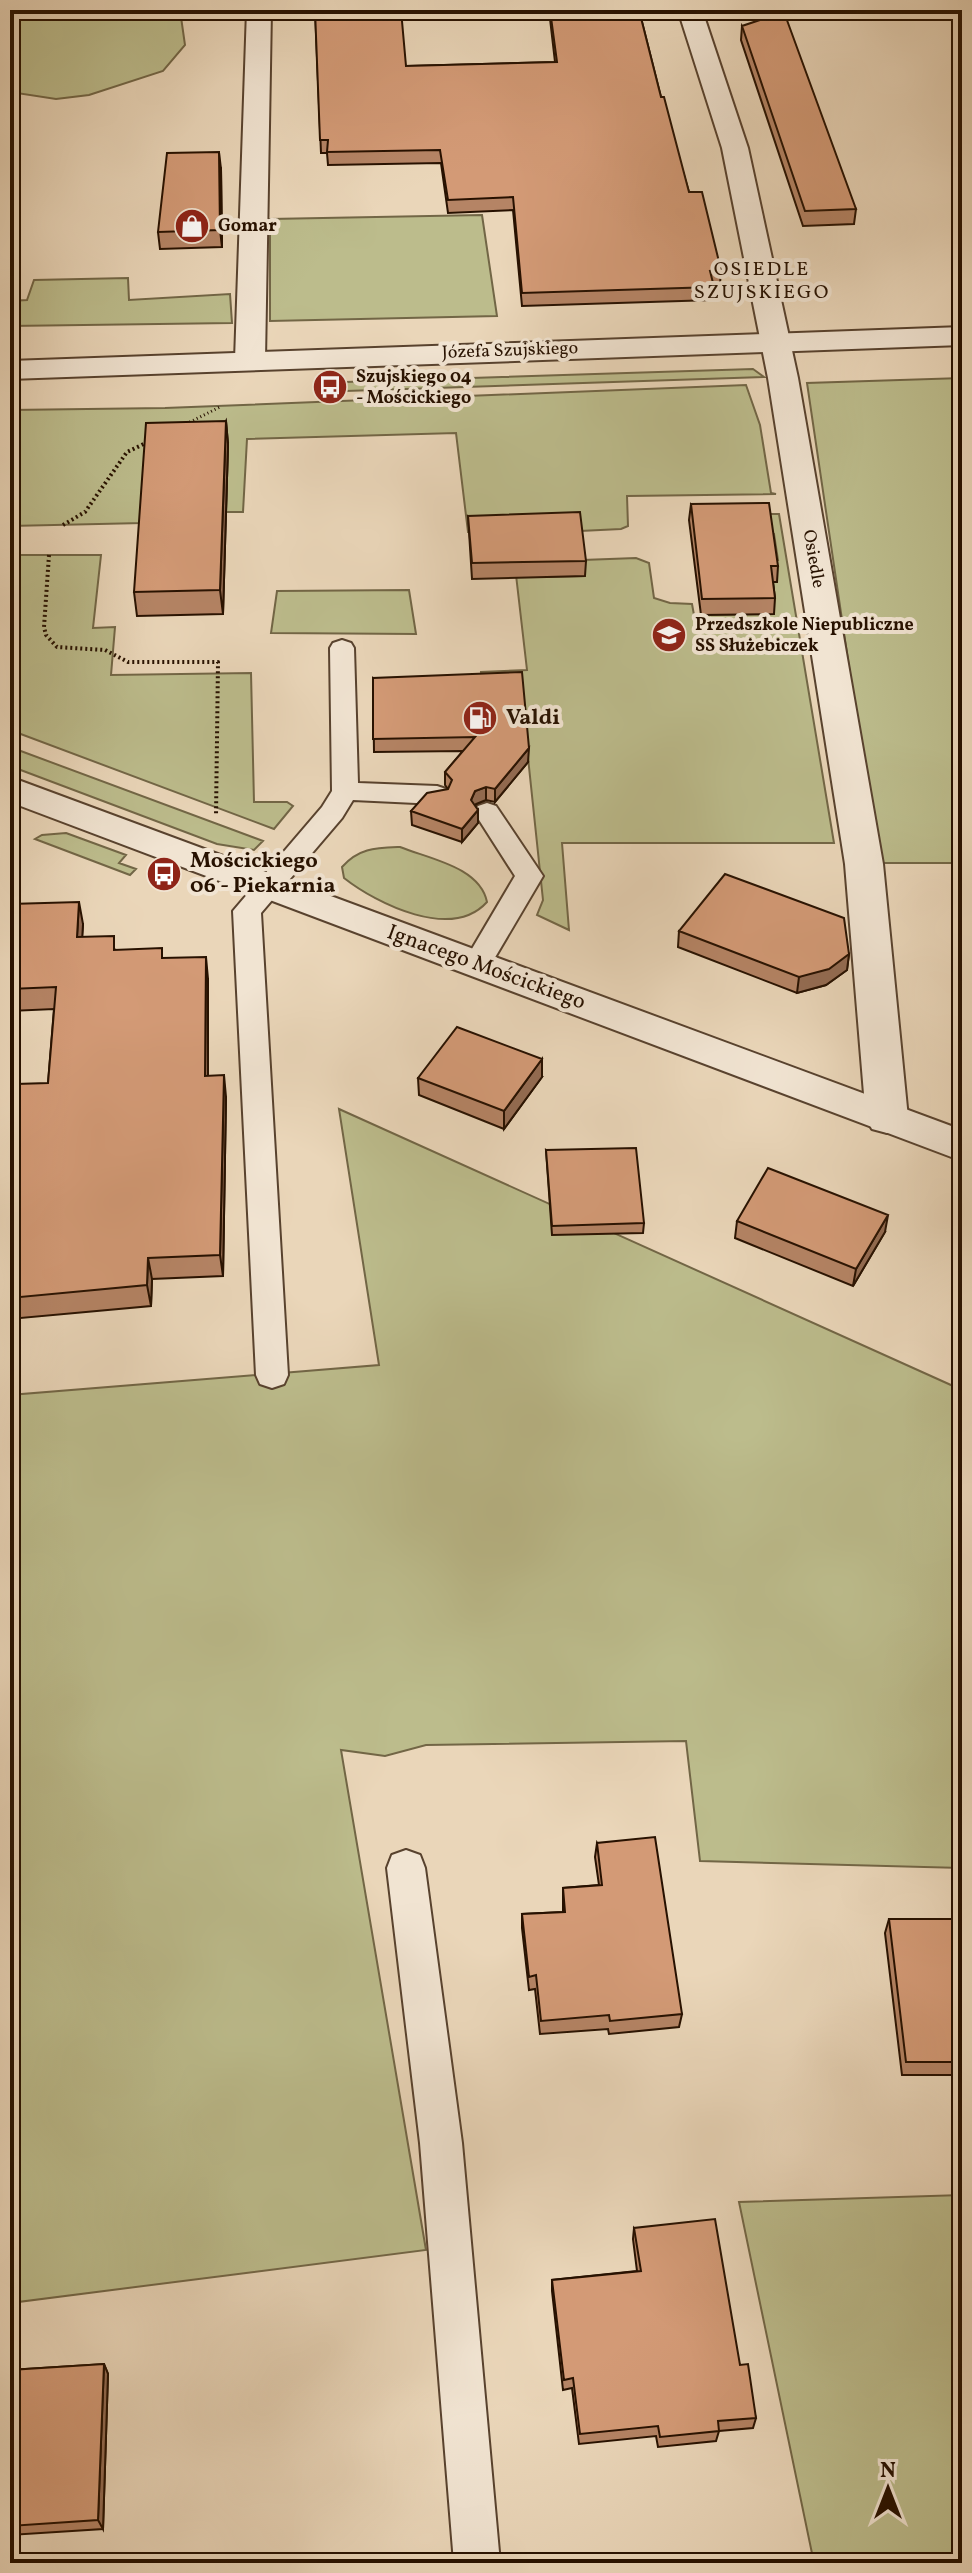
<svg xmlns="http://www.w3.org/2000/svg" width="972" height="2573" font-family="Vollkorn,serif">
	<rect width="100%" height="100%" fill="#ead6b9"/>
	<filter id="stains"><feTurbulence type="fractalNoise" baseFrequency=".0025" numOctaves="4"/><feColorMatrix values="0 0 0 0 .2 0 0 0 0 .09 0 0 0 0 .02 0 0 0 .5 -.17"/></filter>
	<radialGradient id="worn" r=".72"><stop offset=".6" stop-color="#630" stop-opacity="0"/><stop offset="1" stop-color="#630" stop-opacity=".3"/></radialGradient>
	<path fill="#bcbc8c" stroke="#726646" stroke-width="2" d="M 10,10 L 180,10 L 185,45 L 163,71 L 89,95 L 56,99 L 10,92 Z
		M 482,215 L 497,316 L 270,321 L 270,219 Z
		M 128,278 L 129,300 L 230,294 L 232,323 L 10,326 L 10,301 L 27,300 L 34,280 Z
		M 753,369 L 764,377 L 346,391 L 346,382 Z
		M 962,378 L 962,863 L 878,863 L 807,383 Z
		M 746,385 L 760,425 L 771,493 L 776,494 L 627,496 L 628,526 L 621,529 L 580,531 L 542,577 L 584,576 L 583,560 L 636,558 L 649,563 L 654,598 L 670,603 L 692,604 L 694,615 L 773,614 L 769,582 L 773,560 L 778,560 L 774,534 L 769,534 L 763,514 L 779,514 L 834,843 L 562,843 L 569,930 L 537,915 L 543,900 L 527,748 L 482,686 L 481,672 L 527,670 L 513,549 L 503,530 L 468,532 L 456,433 L 247,439 L 243,512 L 226,512 L 228,444 L 143,523 L 10,526 L 10,410 L 165,408 Z
		M 10,555 L 101,555 L 93,628 L 115,627 L 111,675 L 251,673 L 254,802 L 287,802 L 293,806 L 274,829 L 10,730 Z
		M 409,590 L 416,634 L 271,633 L 277,591 Z
		M 10,747 L 263,841 L 254,850 L 217,844 L 10,766 Z
		M 66,833 L 126,855 L 119,863 L 136,869 L 130,875 L 35,839 L 42,835 Z
		M 400,847 C 430,859 480,867 487,902 C 452,941 377,904 344,878 L 342,867 C 359,848 375,848 400,847 Z
		M 339,1109 L 962,1390 L 962,1868 L 700,1861 L 686,1741 L 426,1745 L 385,1756 L 341,1750 L 426,2250 L 10,2303 L 10,1395 L 379,1365 Z
		M 962,2195 L 962,2563 L 814,2563 L 739,2202 Z"/>
	<g fill="none" stroke-linecap="round" stroke-linejoin="round">
		<g stroke="#58422e" stroke-width="4">
			<path id="service" d="M 342,640 L 351,643 L 354,648 L 358,783 L 437,786 L 446,789 L 450,795 L 446,801 L 437,804 L 353,800 L 342,818 L 261,913 L 288,1375 L 284,1384 L 272,1388 L 260,1384 L 256,1375 L 233,911 L 322,807 L 332,791 L 330,648 L 333,643 Z
				M 487,803 L 496,806 L 543,876 L 487,971 L 477,974 L 467,971 L 463,964 L 515,876 L 474,812 L 478,806 Z
				M 406,1850 L 420,1855 L 425,1868 L 462,2143 L 500,2563 L 454,2563 L 420,2143 L 387,1868 L 392,1855 Z"/>
		</g>
		<g stroke="#58422e" stroke-width="4">
			<path id="minor" d="M 247,10 L 271,10 L 265,360 L 261,366 L 250,369 L 239,366 L 235,360 Z
				M 678,10 L 702,10 L 748,148 L 798,378 L 883,864 L 908,1118 L 902,1129 L 887,1133 L 872,1129 L 866,1118 L 845,864 L 768,378 L 722,148 Z"/>
		</g>
		<g stroke="#58422e" stroke-width="4">
			<path id="tertiary" d="M 962,327 L 962,345 L 10,379 L 10,361 Z
				M 10,777 L 962,1130 L 962,1161 L 10,802 Z"/>
		</g>
		<path stroke="#271100" stroke-width="3" stroke-dasharray="1 3" stroke-linecap="butt" d="M 186,424 L 220,407"/>
		<path stroke="#271100" stroke-width="4" stroke-dasharray="2 3" stroke-linecap="butt" d="M 63,525 L 85,512 L 127,452 L 148,442
			M 49,555 L 44,627 L 46,635 L 57,647 L 105,650 L 128,662 L 218,662 L 216,816"/>
		<use href="#service" fill="#f1e4d2" fill-rule="evenodd"/>
		<use href="#minor" fill="#f1e4d2" fill-rule="evenodd"/>
		<use href="#tertiary" fill="#f1e4d2" fill-rule="evenodd"/>
	</g>
	<path fill="#b58465" stroke="#271100" stroke-width="2" d="M 315,10 L 406,66 L 555,62 L 549,10 L 639,10 L 661,97 L 689,192 L 721,270 L 720,284 L 714,284 L 713,300 L 522,306 L 513,210 L 448,213 L 441,163 L 328,165 L 327,153 L 321,153 Z
		M 742,26 L 856,209 L 854,224 L 803,226 L 741,40 Z
		M 221,169 L 222,247 L 160,249 L 158,232 Z
		M 226,421 L 228,444 L 223,614 L 137,616 L 134,592 Z
		M 691,504 L 778,566 L 777,582 L 773,582 L 775,598 L 774,614 L 701,615 L 689,520 Z
		M 468,516 L 586,561 L 585,576 L 472,579 Z
		M 373,678 L 528,762 L 495,802 L 486,800 L 476,804 L 475,806 L 478,810 L 478,823 L 462,842 L 412,825 L 411,811 L 448,789 L 445,785 L 445,772 L 463,751 L 374,752 Z
		M 10,904 L 83,924 L 82,937 L 116,950 L 163,958 L 208,979 L 208,1076 L 226,1097 L 223,1276 L 152,1279 L 151,1306 L 10,1319 L 10,1155 L 48,1083 L 54,1009 L 10,1011 Z
		M 679,931 L 849,954 L 847,970 L 826,985 L 797,993 L 678,947 Z
		M 542,1077 L 504,1129 L 419,1095 L 418,1078 Z
		M 546,1150 L 644,1223 L 643,1233 L 552,1235 Z
		M 737,1221 L 885,1232 L 853,1286 L 735,1238 Z
		M 597,1843 L 682,2014 L 679,2027 L 609,2034 L 608,2029 L 540,2034 L 535,1989 L 529,1990 L 522,1928 L 522,1914 L 563,1912 L 563,1888 L 599,1885 L 595,1857 Z
		M 889,1919 L 962,1919 L 962,2075 L 902,2075 L 885,1933 Z
		M 634,2228 L 740,2365 L 756,2418 L 753,2428 L 719,2431 L 716,2441 L 658,2447 L 656,2436 L 579,2444 L 572,2388 L 563,2390 L 552,2291 L 552,2280 L 637,2271 L 633,2239 Z
		M 104,2364 L 108,2374 L 103,2529 L 10,2535 L 10,2370 Z"/>
	<path fill="#946c53" stroke="#271100" stroke-width="2" d="M 219,152 L 221,169 L 222,247 L 220,230 Z
		M 226,421 L 228,444 L 223,614 L 220,590 Z
		M 529,748 L 528,762 L 495,802 L 495,789 Z
		M 486,787 L 486,800 L 476,804 L 471,814 L 471,800 L 475,791 Z
		M 478,810 L 478,823 L 462,842 L 462,829 Z
		M 79,902 L 83,924 L 81,959 L 77,937 Z
		M 849,954 L 847,970 L 826,985 L 797,993 L 799,977 Z
		M 206,957 L 208,979 L 208,1097 L 205,1076 Z
		M 542,1059 L 542,1077 L 504,1129 L 504,1111 Z
		M 224,1075 L 226,1097 L 223,1276 L 220,1255 Z
		M 888,1215 L 885,1232 L 853,1286 L 856,1269 Z
		M 148,1258 L 152,1279 L 151,1306 L 147,1285 Z
		M 10,1480 L 14,1516 L 10,1517 Z
		M 104,2364 L 108,2374 L 103,2529 L 98,2520 Z"/>
	<path fill="#d39a76" stroke="#271100" stroke-width="2" d="M 315,10 L 401,10 L 406,66 L 557,62 L 550,10 L 639,10 L 661,97 L 664,97 L 689,192 L 702,192 L 721,270 L 710,271 L 714,287 L 522,293 L 513,197 L 448,200 L 440,150 L 327,152 L 328,140 L 320,140 Z
		M 784,12 L 856,209 L 805,211 L 742,26 Z
		M 219,152 L 220,230 L 158,232 L 167,153 Z
		M 226,421 L 220,590 L 134,592 L 146,423 Z
		M 769,503 L 778,566 L 771,566 L 775,598 L 702,599 L 691,504 Z
		M 580,512 L 586,561 L 472,563 L 468,516 Z
		M 522,672 L 529,748 L 495,789 L 486,787 L 475,791 L 471,800 L 478,810 L 462,829 L 411,811 L 427,793 L 448,789 L 452,780 L 445,772 L 475,737 L 373,739 L 373,678 Z
		M 725,874 L 844,918 L 849,954 L 829,969 L 799,977 L 679,931 Z
		M 79,902 L 77,937 L 114,936 L 114,950 L 162,948 L 162,958 L 206,957 L 205,1076 L 224,1075 L 220,1255 L 148,1258 L 147,1285 L 10,1298 L 10,1155 L 16,1084 L 48,1083 L 56,987 L 10,989 L 10,904 Z
		M 457,1027 L 542,1059 L 504,1111 L 418,1078 Z
		M 636,1148 L 644,1223 L 552,1226 L 546,1150 Z
		M 768,1168 L 888,1215 L 856,1269 L 737,1221 Z
		M 655,1837 L 682,2014 L 610,2021 L 609,2015 L 541,2021 L 536,1975 L 529,1977 L 522,1914 L 565,1912 L 563,1888 L 602,1885 L 597,1843 Z
		M 889,1919 L 962,1919 L 962,2062 L 906,2062 Z
		M 715,2219 L 740,2365 L 748,2364 L 756,2418 L 718,2421 L 719,2431 L 660,2437 L 658,2426 L 580,2434 L 573,2378 L 564,2380 L 552,2280 L 641,2271 L 634,2228 Z
		M 104,2364 L 98,2520 L 10,2526 L 10,2370 Z"/>
	<defs>
		<g id="shop-disc" transform="scale(1.8)"><circle r="9.5" fill="#8f2418" stroke="#f1e4d2"/><path d="M-5-2.5h2.3a2.7 3.5 0 0 1 5.4 0H5L5.5 6h-11ZM-1.5-2.5h3a1.5 2.3 0 0 0-3 0Z" fill="#fff"/></g>
		<g id="bus-disc" transform="scale(1.8)"><circle r="9.5" fill="#8f2418" stroke="#f1e4d2"/><path d="M-5-6H5V4H4V6H2V4H-2V6H-4V4H-5ZM-3.5-4V0h7V-4ZM-3.5 1.2v1.5H-2V1.2ZM2 1.2v1.5H3.5V1.2Z" fill="#fff"/></g>
		<g id="school-disc" transform="scale(1.8)"><circle r="9.5" fill="#8f2418" stroke="#f1e4d2"/><path d="M0-5L7-2L0 1L-7-2ZM-4 1L0 2.5L4 1V4Q0 6-4 4Z" fill="#fff"/></g>
		<g id="fuel-disc" transform="scale(1.8)"><circle r="9.5" fill="#8f2418" stroke="#f1e4d2"/><path d="M-5.5-6h7V0h2V4h1.3V-2.5L3-4.5l.8-.8L6-3V5H2.5V1h-1V6h-7ZM-4.2-4.7v3.2H.2V-4.7Z" fill="#fff"/></g>
	</defs>
	<g fill-rule="evenodd">
		<use href="#shop-disc" x="192" y="226"/>
		<use href="#bus-disc" x="330" y="387"/>
		<use href="#school-disc" x="669" y="635"/>
		<use href="#fuel-disc" x="480" y="718"/>
		<use href="#bus-disc" x="164" y="874"/>
	</g>
	<g text-anchor="middle" dominant-baseline="central" stroke-width="8" stroke-linejoin="round" paint-order="stroke">
		<g font-size="18" font-weight="bold" fill="#271100" stroke="#f1e4d2" text-anchor="start">
			<text x="218" y="226">Gomar</text>
			<text x="356" y="377">Szujskiego 04<tspan x="356" dy="21">- Mościckiego</tspan></text>
			<text x="695" y="625">Przedszkole Niepubliczne<tspan x="695" dy="21">SS Służebiczek</tspan></text>
		</g>
		<g font-size="18" fill="#271100" stroke="#f1e4d2">
			<text transform="translate(510 351) rotate(-2)">Józefa Szujskiego</text>
			<text transform="translate(813 559) rotate(80)">Osiedle</text>
		</g>
		<g font-size="20" letter-spacing="2" fill="#271100" stroke="#f1e4d2">
			<text x="762" y="270">OSIEDLE<tspan x="762" dy="23">SZUJSKIEGO</tspan></text>
		</g>
		<g font-size="22" font-weight="bold" fill="#271100" stroke="#f1e4d2" text-anchor="start">
			<text x="506" y="718">Valdi</text>
			<text x="190" y="861">Mościckiego<tspan x="190" dy="25">06 - Piekarnia</tspan></text>
		</g>
		<g font-size="22" fill="#271100" stroke="#f1e4d2">
			<text transform="translate(486 968) rotate(20)">Ignacego Mościckiego</text>
		</g>
	</g>
	<rect width="972" height="2573" fill="none" stroke="#ead6b9" stroke-width="40"/>
	<rect x="12" y="12" width="948" height="2549" fill="none" stroke="#271100" stroke-width="4"/>
	<rect x="20" y="20" width="932" height="2533" fill="none" stroke="#271100" stroke-width="2"/>
	<g transform="translate(888 2489)" stroke="#f1e4d2" stroke-width="6" paint-order="stroke">
	<path d="M0-6L14 30L0 20L-14 30Z" fill="#271100"/>
	<text y="-12" font-size="22" font-weight="bold" text-anchor="middle" fill="#271100">N</text>
	</g>
	<rect width="100%" height="100%" filter="url(#stains)"/>
	<rect width="100%" height="100%" fill="url(#worn)"/>
</svg>
